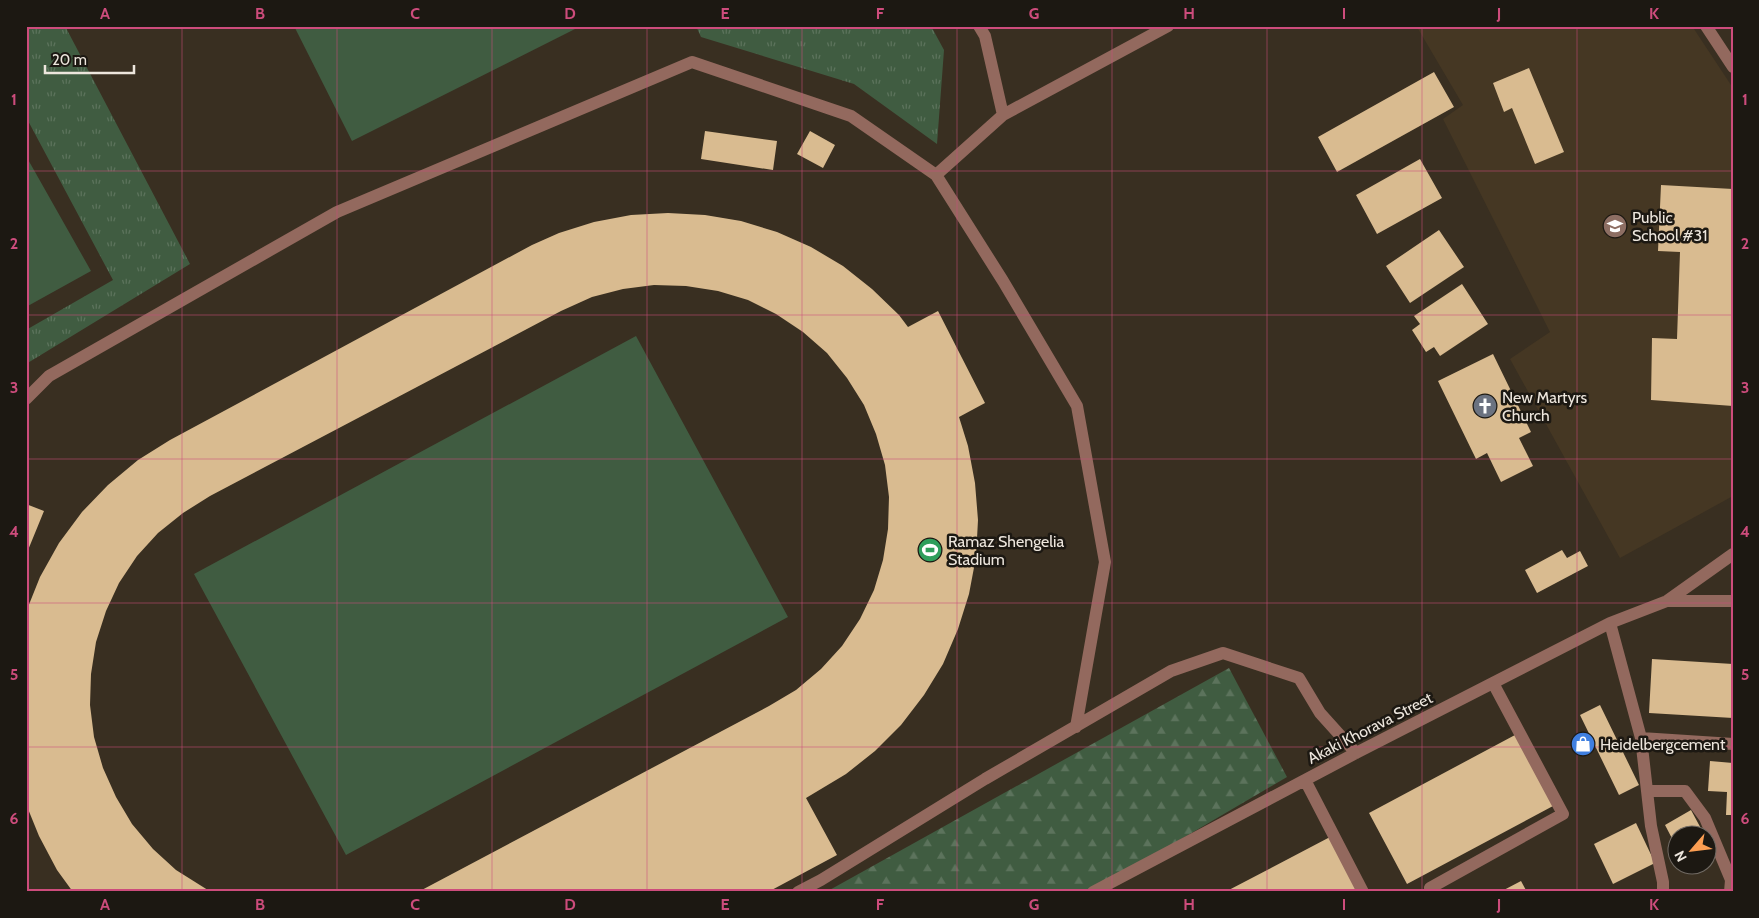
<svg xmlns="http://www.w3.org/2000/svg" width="1759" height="918" font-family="Cabin,sans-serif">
	<defs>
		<pattern id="grass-tufts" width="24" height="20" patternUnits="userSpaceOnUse" patternTransform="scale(1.25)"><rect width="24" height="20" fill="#405c41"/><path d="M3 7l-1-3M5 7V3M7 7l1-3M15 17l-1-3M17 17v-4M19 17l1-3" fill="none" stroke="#5c735c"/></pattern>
		<pattern id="forest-firs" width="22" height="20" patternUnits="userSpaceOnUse" patternTransform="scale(1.25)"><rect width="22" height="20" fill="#405c41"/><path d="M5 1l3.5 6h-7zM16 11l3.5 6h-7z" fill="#5c735c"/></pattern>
	</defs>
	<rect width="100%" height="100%" fill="#392f21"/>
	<path fill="#453723" d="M 1418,26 L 1692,26 L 1733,88 L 1733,496 L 1620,558 L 1510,359 L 1550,332 L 1443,119 L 1463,105 L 1417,27 Z"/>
	<path fill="url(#grass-tufts)" d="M 26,26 L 65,26 L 190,264 L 26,364 L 26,330 L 113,280 L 26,117 Z
		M 696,26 L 931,26 L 944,50 L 937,144 L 854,84 L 701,37 Z"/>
	<path fill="url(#forest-firs)" d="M 1229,668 L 1287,777 L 1091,892 L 826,892 Z"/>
	<path fill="#405c41" d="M 294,26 L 581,26 L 352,141 Z
		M 26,156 L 91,271 L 26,307 Z
		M 636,336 L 788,617 L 346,855 L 194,574 Z"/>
	<path fill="#d9bb90" d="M 1529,68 L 1564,152 L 1535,164 L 1512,108 L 1504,112 L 1493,83 Z
		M 1434,72 L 1454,107 L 1337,172 L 1318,137 Z
		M 705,131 L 777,141 L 773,170 L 701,159 Z
		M 810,131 L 835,145 L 823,168 L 797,154 Z
		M 1420,159 L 1442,198 L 1377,234 L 1356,195 Z
		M 1661,185 L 1733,189 L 1733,406 L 1651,400 L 1652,338 L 1677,339 L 1680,252 L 1658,251 Z
		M 668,213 L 705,215 L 741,221 L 777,232 L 811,247 L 843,266 L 872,289 L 899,315 L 908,327 L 938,311 L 985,403 L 959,417 L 968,446 L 975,483 L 978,520 L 976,557 L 969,594 L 958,629 L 943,664 L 924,695 L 901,725 L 875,751 L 846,774 L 806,798 L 837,855 L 768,892 L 418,892 L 769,706 L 796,690 L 821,669 L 842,646 L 860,619 L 874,590 L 883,560 L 888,529 L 889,497 L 885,465 L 876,434 L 864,405 L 847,378 L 827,353 L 803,332 L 776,314 L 748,300 L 718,291 L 686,286 L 654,285 L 623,289 L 592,297 L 561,311 L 210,496 L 183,513 L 158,533 L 137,556 L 119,583 L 106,611 L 96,642 L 91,674 L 90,705 L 94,737 L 103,768 L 116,797 L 132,824 L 153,849 L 176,870 L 211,892 L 73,892 L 57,870 L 39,836 L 26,804 L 26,612 L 40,577 L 59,543 L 82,512 L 108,485 L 138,460 L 170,440 L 532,245 L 559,233 L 594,222 L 631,215 Z
		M 1439,230 L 1464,267 L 1410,303 L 1386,266 Z
		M 1462,284 L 1488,324 L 1440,356 L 1434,347 L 1426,352 L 1412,330 L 1420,324 L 1414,316 Z
		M 1493,354 L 1531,432 L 1519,438 L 1533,466 L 1501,482 L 1487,453 L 1476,459 L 1438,381 Z
		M 26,504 L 44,511 L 26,555 Z
		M 1562,550 L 1567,558 L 1580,551 L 1588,566 L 1537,593 L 1525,570 Z
		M 1652,659 L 1733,664 L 1733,718 L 1649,713 Z
		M 1600,705 L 1639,785 L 1619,795 L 1580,715 Z
		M 1515,735 L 1553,806 L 1407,884 L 1369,813 Z
		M 1710,761 L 1733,763 L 1733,815 L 1726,815 L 1727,792 L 1708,791 Z
		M 1691,810 L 1705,836 L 1676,836 L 1676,846 L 1665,825 Z
		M 1636,823 L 1655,863 L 1613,884 L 1594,844 Z
		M 1330,837 L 1358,892 L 1225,892 Z
		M 1706,838 L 1714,850 L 1706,855 Z
		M 1521,881 L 1527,892 L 1500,892 Z"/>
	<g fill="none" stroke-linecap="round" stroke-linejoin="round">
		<path stroke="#93695e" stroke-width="12" d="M 979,26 L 985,36 L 1003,115
			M 1706,26 L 1733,67
			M 936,175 L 1003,281 L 1077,406 L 1105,562 L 1076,727
			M 26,399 L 49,376 L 337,212 L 692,62 L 851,116 L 936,175 L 1003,115 L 1168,26
			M 1667,601 L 1733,601
			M 1610,623 L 1641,738 L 1733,744
			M 1641,738 L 1651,826 L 1663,882 L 1663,892
			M 1305,780 L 1363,892
			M 1647,791 L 1685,791 L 1705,818 L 1731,880 L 1730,892
			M 1430,888 L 1563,814 L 1493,683
			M 798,892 L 821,880 L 985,779 L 1171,671 L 1223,653 L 1299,678 L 1320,713 L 1356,753
			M 1093,892 L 1356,753 L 1610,623 L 1667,601 L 1733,554"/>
	</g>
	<path fill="none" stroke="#cd4c7c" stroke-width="1" stroke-opacity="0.55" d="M 182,26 L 182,892M 337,26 L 337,892M 492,26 L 492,892M 647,26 L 647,892M 802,26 L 802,892M 957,26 L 957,892M 1112,26 L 1112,892M 1267,26 L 1267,892M 1422,26 L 1422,892M 1577,26 L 1577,892M 26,171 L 1733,171M 26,315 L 1733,315M 26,459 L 1733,459M 26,603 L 1733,603M 26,747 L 1733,747"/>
	<defs>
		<g id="school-disc" transform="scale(1.25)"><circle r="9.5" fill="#8d6e63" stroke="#1c1812"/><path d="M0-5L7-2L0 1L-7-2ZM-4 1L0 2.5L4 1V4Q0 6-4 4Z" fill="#fff"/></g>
		<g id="church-disc" transform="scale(1.25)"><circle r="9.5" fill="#6b7280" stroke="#1c1812"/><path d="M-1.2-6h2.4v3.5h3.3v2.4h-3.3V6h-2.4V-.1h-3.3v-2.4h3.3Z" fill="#fff"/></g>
		<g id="stadium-disc" transform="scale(1.25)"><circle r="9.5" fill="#2e9e5b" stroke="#1c1812"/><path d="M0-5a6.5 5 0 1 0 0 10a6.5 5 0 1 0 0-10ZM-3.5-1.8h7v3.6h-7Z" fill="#fff"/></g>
		<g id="shop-disc" transform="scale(1.25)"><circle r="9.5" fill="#3f7fe0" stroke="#1c1812"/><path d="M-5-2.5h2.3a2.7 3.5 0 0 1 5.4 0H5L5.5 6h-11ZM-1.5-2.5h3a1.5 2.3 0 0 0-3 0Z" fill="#fff"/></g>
	</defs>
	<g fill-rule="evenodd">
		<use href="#school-disc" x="1615" y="226"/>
		<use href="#church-disc" x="1485" y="406"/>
		<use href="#stadium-disc" x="930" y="550"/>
		<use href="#shop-disc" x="1583" y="744"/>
	</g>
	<g text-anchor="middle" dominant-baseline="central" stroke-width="5" stroke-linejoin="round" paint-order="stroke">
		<g font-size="16" fill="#ede6dd" stroke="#1c1812" text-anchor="start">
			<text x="1632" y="217">Public<tspan x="1632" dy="18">School #31</tspan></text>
			<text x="1502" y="397">New Martyrs<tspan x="1502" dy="18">Church</tspan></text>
			<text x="948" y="541">Ramaz Shengelia<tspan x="948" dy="18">Stadium</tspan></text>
			<text x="1600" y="744">Heidelbergcement</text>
		</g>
		<g font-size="16" fill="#ede6dd" stroke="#1c1812">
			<text transform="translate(1370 728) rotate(-27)">Akaki Khorava Street</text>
		</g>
	</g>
	<rect width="1759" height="918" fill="none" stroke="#1c1812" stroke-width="55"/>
	<g transform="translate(1692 850) rotate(242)"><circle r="24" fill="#1c1812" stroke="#706a63"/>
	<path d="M0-4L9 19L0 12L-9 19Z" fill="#fc9e52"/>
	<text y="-8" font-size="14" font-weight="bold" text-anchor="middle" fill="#ede6dd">N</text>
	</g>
	<path d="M45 65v8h89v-8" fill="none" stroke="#ede6dd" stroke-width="2.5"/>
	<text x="52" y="65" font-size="15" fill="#ede6dd" stroke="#1c1812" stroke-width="4" paint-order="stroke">20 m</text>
	<rect x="28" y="28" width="1704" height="862" fill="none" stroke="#cd4c7c" stroke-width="2"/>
	<g font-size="16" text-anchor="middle" font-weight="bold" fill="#cd4c7c">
		<text x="105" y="19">A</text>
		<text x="260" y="19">B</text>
		<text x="415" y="19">C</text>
		<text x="570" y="19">D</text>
		<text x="725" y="19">E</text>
		<text x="880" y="19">F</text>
		<text x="1034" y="19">G</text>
		<text x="1189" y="19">H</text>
		<text x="1344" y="19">I</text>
		<text x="1499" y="19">J</text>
		<text x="1654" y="19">K</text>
		<text x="14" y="105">1</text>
		<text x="1745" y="105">1</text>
		<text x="14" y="249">2</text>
		<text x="1745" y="249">2</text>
		<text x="14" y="393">3</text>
		<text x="1745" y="393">3</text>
		<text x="14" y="537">4</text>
		<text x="1745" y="537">4</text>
		<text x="14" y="680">5</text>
		<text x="1745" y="680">5</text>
		<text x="14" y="824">6</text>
		<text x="1745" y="824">6</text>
		<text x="105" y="910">A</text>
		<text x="260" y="910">B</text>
		<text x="415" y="910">C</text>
		<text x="570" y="910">D</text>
		<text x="725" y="910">E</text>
		<text x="880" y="910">F</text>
		<text x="1034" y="910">G</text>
		<text x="1189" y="910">H</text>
		<text x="1344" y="910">I</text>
		<text x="1499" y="910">J</text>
		<text x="1654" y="910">K</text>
	</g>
</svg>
